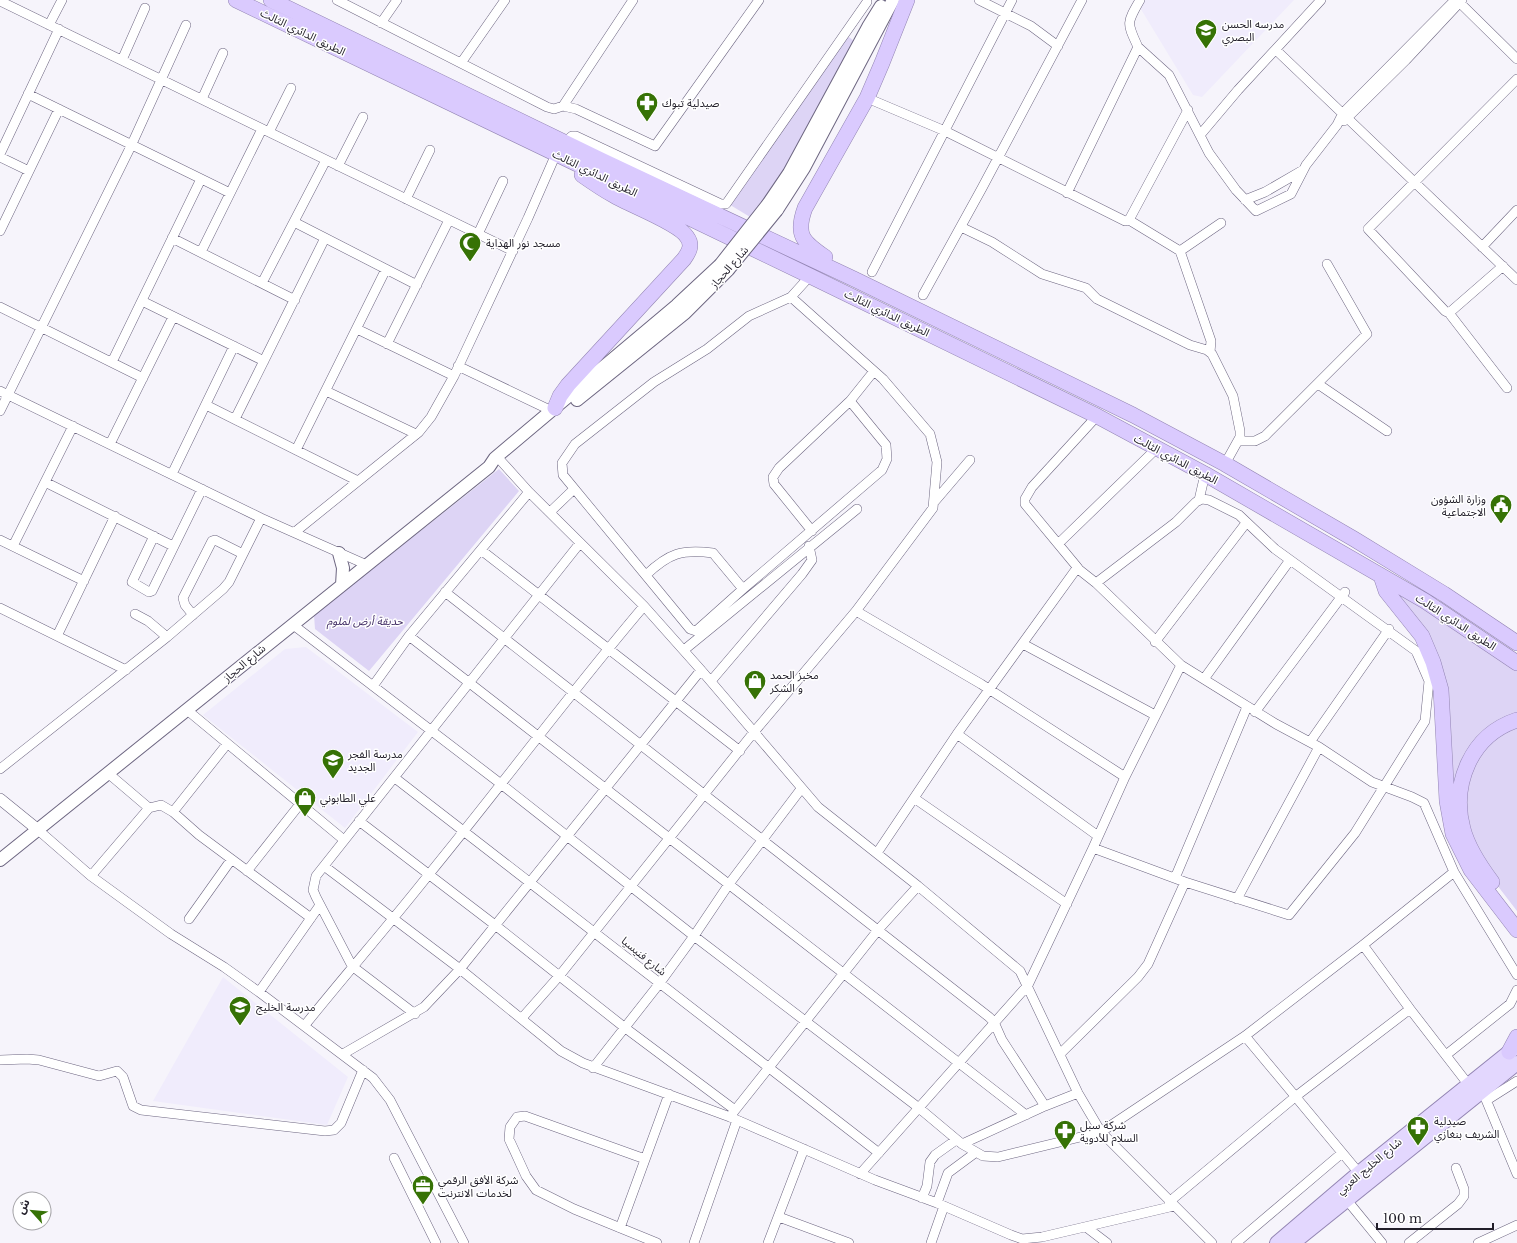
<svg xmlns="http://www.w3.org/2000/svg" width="1517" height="1243" font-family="'Libre Baskerville','Noto Sans Arabic',serif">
	<rect width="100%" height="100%" fill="#f6f4fb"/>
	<path fill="#f0ecfc" d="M 1143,0 L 1294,0 L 1202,97 L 1193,95 L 1139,6 Z
		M 306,647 L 418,732 L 345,828 L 203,715 L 285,649 Z
		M 223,977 L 348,1077 L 327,1125 L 153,1101 Z"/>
	<path fill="#ddd4f5" d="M 845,34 L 858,44 L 755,220 L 727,203 Z
		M 499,469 L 519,491 L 369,671 L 315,629 L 314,615 Z
		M 1383,579 L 1517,666 L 1517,719 L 1502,723 L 1448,797 L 1437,668 Z
		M 1517,723 L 1517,911 L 1487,872 L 1463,821 L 1470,763 L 1506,726 Z"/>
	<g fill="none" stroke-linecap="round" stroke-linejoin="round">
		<g stroke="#6d6681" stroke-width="10">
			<path id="minor" d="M 337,0 L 547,107 L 554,109 L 563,106 L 576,109 L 655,146 L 759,0
				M 979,0 L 1031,26 L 1058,46
				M 1457,0 L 1517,59
				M 0,1 L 513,251
				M 381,23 L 397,0
				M 49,25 L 62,0
				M 1138,47 L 1169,75 L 1209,153 L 1236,190 L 1256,211 L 1291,194 L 1306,165 L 1337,125 L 1343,113 L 1455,0
				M 1276,50 L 1517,280
				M 122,60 L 145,8
				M 461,63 L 505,0
				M 28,94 L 230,193
				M 867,98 L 945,131 L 1125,221 L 1129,220 L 1180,251 L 1211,341 L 1210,352
				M 202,99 L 223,53
				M 563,106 L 633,0
				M 1344,121 L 1406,60 L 1462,0
				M 269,132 L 291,88
				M 1200,135 L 1238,90 L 1321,0
				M 565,142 L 572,136 L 576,136 L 721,204 L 726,204 L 867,2
				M 0,154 L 59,29
				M 0,157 L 29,171
				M 338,166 L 363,117
				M 1067,193 L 1138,47 C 1127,23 1126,24 1140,0
				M 406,199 L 430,150
				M 1245,200 L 1265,192 L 1303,170
				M 1129,220 L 1188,110
				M 294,222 L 417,285
				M 961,227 L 992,242 L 1042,274 L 1086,288 L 1097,299 L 1190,345 L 1207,350 L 1212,354 L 1233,396 L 1240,431 L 1240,437 L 1225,464
				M 0,231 L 59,109
				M 478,234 L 503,181
				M 172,238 L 295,300
				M 1482,247 L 1517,210
				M 1180,251 L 1221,223
				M 201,252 L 262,129
				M 1503,266 L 1449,313 L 1445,311 L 1368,229 L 1517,79
				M 872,272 L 1012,0
				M 810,276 L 791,297 L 749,316 L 707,349 L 654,382 L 575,444 L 562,463 L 563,475 L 690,629 L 696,631 L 743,589 L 882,470 L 887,459 L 886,445 L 850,401
				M 262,283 L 326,160
				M 923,295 L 982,188 L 1082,0
				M 142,301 L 264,361
				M 0,307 L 143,378
				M 1449,313 L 1507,388
				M 357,329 L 454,376
				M 387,344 L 449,220
				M 112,362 L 201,179
				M 458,366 L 552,411
				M 1318,384 L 1387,431
				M 0,391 L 261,518 L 367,565
				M 326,391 L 416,434
				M 206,405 L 358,481
				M 0,411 L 131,146 L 186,25
				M 235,419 L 325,238
				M 1238,441 L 1255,441 L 1265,436 L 1367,334 L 1327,264
				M 110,444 L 173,317
				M 296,450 L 386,269
				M 501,461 L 529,492 L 644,606 L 701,670 L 818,807 L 918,886 L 1020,971 L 1078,1093 L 1101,1132 L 1245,1036 L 1363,945 L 1454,872
				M 172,474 L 234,346
				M 45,482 L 173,546
				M 1199,500 L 1205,474
				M 935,501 L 970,460
				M 550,512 L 574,489
				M 812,531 L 774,484 L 773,477 L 779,468 L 850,401 L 874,371
				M 295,532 L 419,432 L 431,417 L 454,376 L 528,218 L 556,154
				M 154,536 L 132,582 L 149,592 L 152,591 L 202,489
				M 0,540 L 84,581
				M 1059,543 L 1157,448
				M 13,546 L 73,426
				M 481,550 L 740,751
				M 1078,568 L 1025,504 L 1025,499 L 1032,487 L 1097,416
				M 646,575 C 669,553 682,549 713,553 L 743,589
				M 445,592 L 989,1017 L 994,1022 L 1002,1040 L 1045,1106
				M 0,608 L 126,670
				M 856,611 L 981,684 L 1125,777
				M 135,614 L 148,621 L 167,637
				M 193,615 L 185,605 L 183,598 L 212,541 L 215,540 L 243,554
				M 292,624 L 501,784 L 694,936 L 919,1108 L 962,1144 L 983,1156 L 998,1157 L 1101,1132 L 1212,1243
				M 57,636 L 115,516
				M 409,636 L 1026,1115
				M 1155,642 L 1246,523
				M 1023,644 L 1155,715
				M 684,650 L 857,509
				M 1204,679 L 1290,560
				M 711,681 L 802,574 L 812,560 L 809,546
				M 373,686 L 409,636 L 529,492
				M 187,710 L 344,840
				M 1255,712 L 1345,592
				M 957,734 L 1098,836
				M 1310,742 L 1389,629
				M 0,769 L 167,637 L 223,589 L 229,582 L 261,518
				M 109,774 L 149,808
				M 395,778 L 879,1153
				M 914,798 L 1067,904
				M 173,812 L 227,744
				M 359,821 L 495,925 L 624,1027 L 735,1110
				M 37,829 L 91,876 L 171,934 L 224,967 L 259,992 L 373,1078 L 390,1100 L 464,1243
				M 1093,848 L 1185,882 L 1289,915 L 1355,833 L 1425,721 L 1429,681 L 1416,651 L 1275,549 L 1239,515 L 1209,500 L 1202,499 L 1196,502 L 1176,522 L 1096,583
				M 877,853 L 957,734 L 1077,568 L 1096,583 L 1181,665 L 1276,724 L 1319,747 L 1372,782 L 1412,797 L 1424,803 L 1454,872 L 1517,975
				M 324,866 L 460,969 L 561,1051 L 583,1063 L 730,1117 L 875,1180 L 937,1203 L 1011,1235 L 1022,1239 L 1042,1237 L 1174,1206
				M 247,871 L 300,804
				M 91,876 L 149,808 L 161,805 L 173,812 L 199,835 L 311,918
				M 1175,878 L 1247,707
				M 1237,899 L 1319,747
				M 189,919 L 231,860
				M 259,992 L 320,905
				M 1410,1009 L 1468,1084
				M 415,1014 L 352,966 L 316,897 L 313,890 L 316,876 L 580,543
				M 522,1018 L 560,975 L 754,732 L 856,611 L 933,508 L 937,462 L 930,434 L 883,379 L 791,297
				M 305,1025 C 346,974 389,925 430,873 C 502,785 570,693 644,606
				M 1245,1036 L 1359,1173
				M 343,1054 L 424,1007 L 460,969 L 701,670
				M 1060,1054 L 1138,977 L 1148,964 L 1185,882
				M 1446,1055 L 1510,1004 L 1517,990
				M 0,1060 L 27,1059 L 39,1060 L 99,1076 L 117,1071 L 123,1077 L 133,1106 L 141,1110 L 325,1131 L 334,1130 L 341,1123 L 363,1070
				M 593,1068 L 659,984 L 694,936 L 729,884 L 801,789
				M 1482,1090 L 1517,1174
				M 1487,1100 L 1517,1081
				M 732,1114 L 878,930 L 918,886
				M 962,1144 L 1045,1106 L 1078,1093
				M 394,1158 L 436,1243
				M 645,1159 L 525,1116 L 517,1117 L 510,1127 L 509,1139 L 526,1176 L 536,1190 L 574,1209 L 657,1243
				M 860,1174 L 1028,985 L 1093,848 L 1125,777 L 1181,665
				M 922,1198 L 927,1186 L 930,1162 L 935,1155 L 956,1140
				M 1346,1199 L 1382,1243
				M 1169,1202 L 1295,1097 L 1410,1009 L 1363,945
				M 937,1203 L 948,1173 L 975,1153
				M 779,1217 L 849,1243
				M 1086,1227 L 1107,1243
				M 620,1228 L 669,1094
				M 694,1243 L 737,1120
				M 768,1243 L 804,1149
				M 931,1243 L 944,1206
				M 1236,1243 L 1342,1153
				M 1409,1243 L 1458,1204 L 1464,1196 L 1464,1189 L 1456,1168
				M 1478,1243 L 1517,1225"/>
		</g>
		<g stroke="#6d6681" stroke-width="12">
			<path id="tertiary" d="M 0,799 L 37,829"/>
		</g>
		<g stroke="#6d6681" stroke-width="14">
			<path id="secondary" d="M 768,204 L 789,173 L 868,27 L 881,6
				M 777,210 L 804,168 L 893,0
				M 577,400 L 685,313 L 728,270
				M 339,553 L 343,568 L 342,585
				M 0,860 L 489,467 L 495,458 L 677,305 L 720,265"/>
		</g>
		<g stroke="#9385b3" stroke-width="16">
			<path id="primary" d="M 1277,1243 L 1359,1173 L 1517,1046
				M 1293,1243 L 1517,1063"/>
		</g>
		<g stroke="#9385b3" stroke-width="16">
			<path id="trunk" d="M 236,0 L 810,276 L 1097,416 L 1205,474 L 1425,601 L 1517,663
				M 271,0 L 601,160 L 854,279 L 1133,415 L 1225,464 L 1354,539 L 1444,594 L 1517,643
				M 825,257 C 803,242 795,235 805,208 L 867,98 L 882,63 L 907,0
				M 555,408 L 560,396 L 568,385 L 684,259 C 689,252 693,245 687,237 C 679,223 629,205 613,195 C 602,189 592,182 582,175
				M 1381,576 L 1386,591 L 1422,636 L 1433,662 L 1441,690 L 1447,801 L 1453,834 L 1471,870 L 1517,930
				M 1492,882 C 1480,866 1468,848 1463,829 C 1451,784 1471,735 1517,720
				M 1509,1052 L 1517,1037"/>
		</g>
		<use href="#minor" stroke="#fff" stroke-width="9"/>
		<use href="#tertiary" stroke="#fff" stroke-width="11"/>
		<use href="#secondary" stroke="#fff" stroke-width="12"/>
		<use href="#primary" stroke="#e3d7fe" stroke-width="14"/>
		<use href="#trunk" stroke="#dacafe" stroke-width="15"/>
		<g stroke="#6d6681" stroke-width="14" stroke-linecap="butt">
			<path id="secondary-bridge" d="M 720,265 L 768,204
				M 728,270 L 777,210"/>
		</g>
		<use href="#secondary-bridge" stroke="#fff" stroke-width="12"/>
	</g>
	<defs>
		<g id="school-pin" transform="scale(1.15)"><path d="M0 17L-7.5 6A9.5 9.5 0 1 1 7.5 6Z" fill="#367205" stroke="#fff"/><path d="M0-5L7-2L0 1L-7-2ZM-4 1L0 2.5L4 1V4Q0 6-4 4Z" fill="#fff"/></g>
		<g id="pharmacy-pin" transform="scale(1.15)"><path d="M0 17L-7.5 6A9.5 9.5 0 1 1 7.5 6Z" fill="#367205" stroke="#fff"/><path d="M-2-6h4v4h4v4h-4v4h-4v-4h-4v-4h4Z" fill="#fff"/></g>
		<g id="mosque-pin" transform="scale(1.15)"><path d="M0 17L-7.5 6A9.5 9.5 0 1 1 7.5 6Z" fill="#367205" stroke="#fff"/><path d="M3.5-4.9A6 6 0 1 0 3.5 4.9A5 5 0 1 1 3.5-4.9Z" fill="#fff"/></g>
		<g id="civic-pin" transform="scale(1.15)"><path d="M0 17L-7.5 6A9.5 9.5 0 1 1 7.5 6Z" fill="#367205" stroke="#fff"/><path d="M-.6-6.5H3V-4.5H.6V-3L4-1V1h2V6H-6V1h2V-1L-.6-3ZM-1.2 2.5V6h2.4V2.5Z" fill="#fff"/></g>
		<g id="shop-pin" transform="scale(1.15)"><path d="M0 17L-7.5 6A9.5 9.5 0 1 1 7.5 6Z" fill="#367205" stroke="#fff"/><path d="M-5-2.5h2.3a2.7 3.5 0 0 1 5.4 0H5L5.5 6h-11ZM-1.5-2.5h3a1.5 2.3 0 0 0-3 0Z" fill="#fff"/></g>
		<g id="office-pin" transform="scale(1.15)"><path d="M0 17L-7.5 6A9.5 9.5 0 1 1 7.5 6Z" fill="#367205" stroke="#fff"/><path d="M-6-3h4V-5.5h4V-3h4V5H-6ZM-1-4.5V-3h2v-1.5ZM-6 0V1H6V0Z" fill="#fff"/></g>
	</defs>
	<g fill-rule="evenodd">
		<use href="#school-pin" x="1206" y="30"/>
		<use href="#pharmacy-pin" x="647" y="103"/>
		<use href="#mosque-pin" x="470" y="243"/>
		<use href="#civic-pin" x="1501" y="505"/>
		<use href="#shop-pin" x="755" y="681"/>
		<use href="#school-pin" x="333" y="760"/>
		<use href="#shop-pin" x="305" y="798"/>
		<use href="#school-pin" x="240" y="1007"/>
		<use href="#pharmacy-pin" x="1418" y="1127"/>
		<use href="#pharmacy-pin" x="1065" y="1131"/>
		<use href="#office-pin" x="423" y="1186"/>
	</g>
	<g text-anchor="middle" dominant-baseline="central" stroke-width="3" stroke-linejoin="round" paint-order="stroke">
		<g font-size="11" fill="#211e29" stroke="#fff" text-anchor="start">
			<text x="1222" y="24">مدرسه الحسن<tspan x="1222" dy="13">البصري</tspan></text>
			<text x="662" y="103">صيدلية تبوك</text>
			<text x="486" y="243">مسجد نور الهداية</text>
			<text x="1486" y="499" text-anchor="end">وزارة الشؤون<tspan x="1486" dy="13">الاجتماعية</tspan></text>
			<text x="770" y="675">مخبز الحمد<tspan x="770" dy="13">و الشكر</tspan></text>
			<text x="348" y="754">مدرسة الفجر<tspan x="348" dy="13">الجديد</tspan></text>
			<text x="320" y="798">علي الطابوني</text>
			<text x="256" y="1007">مدرسة الخليج</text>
			<text x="1434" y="1121">صيدلية<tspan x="1434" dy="13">الشريف بنغازي</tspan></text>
			<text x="1080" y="1125">شركة سبل<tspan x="1080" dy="13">السلام للأدوية</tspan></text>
			<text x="438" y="1180">شركة الأفق الرقمي<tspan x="438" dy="13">لخدمات الانترنت</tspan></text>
		</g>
		<g font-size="11" fill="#211e29" stroke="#fff">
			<text transform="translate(303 32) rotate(26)">الطريق الدائري الثالث</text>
			<text transform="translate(595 173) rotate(26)">الطريق الدائري الثالث</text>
			<text transform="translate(729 267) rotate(-49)">شارع الحجاز</text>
			<text transform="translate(887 313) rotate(26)">الطريق الدائري الثالث</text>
			<text transform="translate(1176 459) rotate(28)">الطريق الدائري الثالث</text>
			<text transform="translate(1456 622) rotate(33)">الطريق الدائري الثالث</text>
			<text transform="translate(244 663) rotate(-40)">شارع الحجاز</text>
			<text transform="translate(644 956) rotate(39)">شارع فنيسيا</text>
			<text transform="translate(1369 1166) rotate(-40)">شارع الخليج العربي</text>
		</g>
		<g font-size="11" font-style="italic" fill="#402c64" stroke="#fff">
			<text x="365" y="621">حديقة أرض لملوم</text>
		</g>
	</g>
	<g transform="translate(32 1211) rotate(297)"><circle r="19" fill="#ffffff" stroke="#a6a5a9"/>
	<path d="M0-3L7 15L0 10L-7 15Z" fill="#367205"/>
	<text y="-6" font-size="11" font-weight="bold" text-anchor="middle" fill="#211e29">ش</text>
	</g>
	<path d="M1377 1223v6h116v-6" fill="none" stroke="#211e29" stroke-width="2"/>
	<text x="1383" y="1223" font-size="12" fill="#211e29" stroke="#ffffff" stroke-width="3" paint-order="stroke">100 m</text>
</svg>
